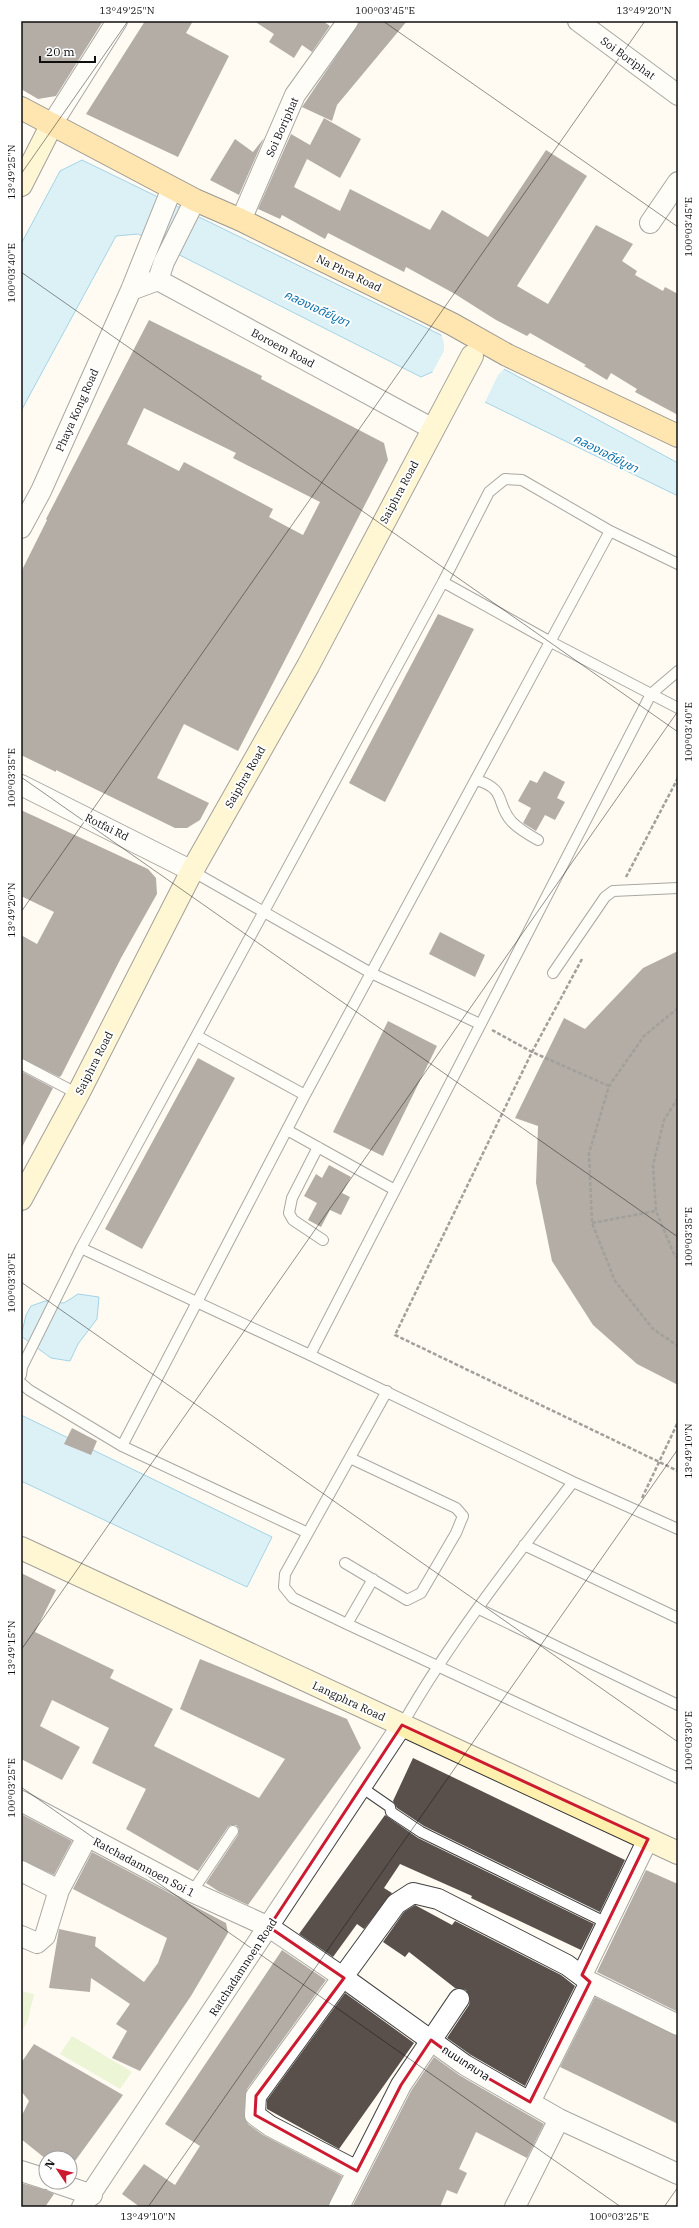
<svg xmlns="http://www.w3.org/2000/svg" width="699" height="2228" font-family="'IBM Plex Serif','Noto Sans Thai',serif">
	<rect width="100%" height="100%" fill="#fffbf2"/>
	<path fill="#d7edb7" d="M 21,1991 L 34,1994 L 28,2020 L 21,2033 Z
		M 72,2036 L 132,2072 L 120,2089 L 60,2054 Z"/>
	<path fill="#b2e5fb" stroke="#33a2d8" d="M 82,160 L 439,334 L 678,463 L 678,496 L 487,403 L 432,372 L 421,377 L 138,234 L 116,236 L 21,411 L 21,244 L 60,171 Z
		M 78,1294 L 99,1297 L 97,1319 L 78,1344 L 70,1361 L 51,1358 L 21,1336 L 26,1315 L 31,1306 L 45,1301 L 64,1303 Z
		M 21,1415 L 272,1537 L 247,1587 L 21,1481 Z"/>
	<path fill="#fffbf2" d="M 441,333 L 505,368 L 498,375 L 484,404 L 431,375 L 444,351 L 444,344 Z"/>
	<path fill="#594f4b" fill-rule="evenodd" d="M 21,21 L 103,21 L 56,96 L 38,99 L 21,89 Z
		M 145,21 L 193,21 L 186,33 L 229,56 L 178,157 L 86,114 Z
		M 254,21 L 323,21 L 330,26 L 312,52 L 302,45 L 294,58 L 269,42 L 274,34 Z
		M 360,21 L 407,21 L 337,105 L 332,121 L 302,107 Z
		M 324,118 L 361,139 L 340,178 L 307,159 L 294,187 L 340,211 L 350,189 L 430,230 L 442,210 L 488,237 L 546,150 L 587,176 L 517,286 L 548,304 L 596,225 L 633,244 L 622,261 L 637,271 L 635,275 L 663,291 L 665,287 L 678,294 L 678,415 L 635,392 L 637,389 L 611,373 L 607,380 L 584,366 L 586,365 L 530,333 L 527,336 L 496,320 L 455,294 L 406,267 L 404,272 L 328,233 L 325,239 L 282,215 L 280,219 L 258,209 L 291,134 L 310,145 Z
		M 264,138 L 239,195 L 210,180 L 235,139 L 253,152 Z
		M 149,320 L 262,376 L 261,379 L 384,443 L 388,460 L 238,751 L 184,724 L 157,778 L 209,803 L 200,820 L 187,828 L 175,828 L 56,770 L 56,772 L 21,755 L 21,572 L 47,520 L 46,519 ZM 144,408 L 236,453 L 233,458 L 320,502 L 303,535 L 269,517 L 273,509 L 184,462 L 179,471 L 127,444 Z
		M 438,614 L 474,629 L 385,802 L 349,783 Z
		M 544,771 L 565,782 L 557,798 L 565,802 L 555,820 L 545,815 L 536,831 L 523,823 L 531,808 L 518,801 L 530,780 L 537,783 Z
		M 21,810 L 148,869 L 156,878 L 157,894 L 121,958 L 61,1076 L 59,1077 L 21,1058 L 21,935 L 37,944 L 54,912 L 21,896 Z
		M 440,932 L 485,955 L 475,977 L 429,954 Z
		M 678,951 L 678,1385 L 637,1364 L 593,1325 L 552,1261 L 536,1183 L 538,1126 L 515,1118 L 564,1018 L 585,1029 L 643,968 Z
		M 388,1021 L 437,1046 L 383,1156 L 333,1132 Z
		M 198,1058 L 235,1078 L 142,1249 L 105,1229 Z
		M 21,1071 L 53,1088 L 21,1149 Z
		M 329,1165 L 351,1177 L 342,1193 L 350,1197 L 341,1215 L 330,1210 L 321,1227 L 308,1220 L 317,1203 L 304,1196 L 316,1174 L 322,1178 Z
		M 72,1428 L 97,1441 L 91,1455 L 64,1444 Z
		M 21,1573 L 56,1590 L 35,1632 L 114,1670 L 110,1678 L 173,1709 L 154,1746 L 259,1798 L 285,1759 L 180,1709 L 200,1659 L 347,1719 L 361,1748 L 248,1905 L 218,1891 L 206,1883 L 238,1835 L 239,1829 L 236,1825 L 231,1825 L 228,1827 L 198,1871 L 126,1829 L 146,1789 L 92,1763 L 109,1728 L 52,1700 L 40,1726 L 80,1747 L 62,1780 L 21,1759 Z
		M 413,1758 L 625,1860 L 600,1912 L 424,1826 L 397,1808 L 393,1801 Z
		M 21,1814 L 72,1841 L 54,1875 L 21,1860 Z
		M 385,1815 L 418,1838 L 594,1924 L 581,1950 L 471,1898 L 472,1896 L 400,1864 L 384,1888 L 392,1893 L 364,1929 L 357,1924 L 333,1957 L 299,1934 Z
		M 92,1852 L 226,1923 L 228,1933 L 191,1996 L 140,2071 L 112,2058 L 127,2031 L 116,2024 L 130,2004 L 91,1978 L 90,1992 L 49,1988 L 59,1929 L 96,1937 L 95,1946 L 144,1982 L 158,1963 L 167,1938 L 73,1889 Z
		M 646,1870 L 678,1884 L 678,2012 L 597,1972 Z
		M 415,1905 L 452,1925 L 455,1921 L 561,1975 L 575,1986 L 525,2086 L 471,2055 L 447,2038 L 469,2005 L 470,1999 L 466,1990 L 455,1988 L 409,1952 L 405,1957 L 383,1942 L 404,1912 Z
		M 282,1950 L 326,1980 L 247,2089 L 244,2115 L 248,2124 L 263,2135 L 342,2176 L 328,2207 L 140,2207 L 122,2194 L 144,2164 L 175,2185 L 200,2146 L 165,2124 Z
		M 345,1993 L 414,2043 L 339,2149 L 267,2109 L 267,2100 Z
		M 595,1997 L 678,2036 L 678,2124 L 560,2067 Z
		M 34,2044 L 123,2095 L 70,2168 L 70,2158 L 46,2159 L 21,2139 L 21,2117 L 29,2101 L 21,2091 L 21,2063 Z
		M 434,2057 L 459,2075 L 544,2124 L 527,2158 L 476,2132 L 459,2169 L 467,2173 L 457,2194 L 447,2190 L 440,2207 L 352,2207 L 411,2091 Z
		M 21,2183 L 46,2190 L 54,2194 L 45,2207 L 21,2207 Z"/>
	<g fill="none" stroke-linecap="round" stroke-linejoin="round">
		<g stroke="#424242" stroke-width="12">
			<path id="lane" d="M 443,582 L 551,642 L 678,708
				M 476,780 C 508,789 495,804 512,822 C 520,830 529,835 538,840
				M 192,871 L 371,973 L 480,1024
				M 553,973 L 605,897 L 613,891 L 678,888
				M 197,1036 L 305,1095
				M 21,1064 L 78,1094
				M 287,1130 L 395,1190
				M 318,1147 L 292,1198 L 289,1213 L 293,1220 L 323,1240
				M 81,1248 L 310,1355 L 573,1482 L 678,1529
				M 310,1355 L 651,694 L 678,671
				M 21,1375 L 22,1367 L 81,1248 L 443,582 L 489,492 L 505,479 L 522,480 L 610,531 L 678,564
				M 21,1383 L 29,1390 L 122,1446 L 308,1533
				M 387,1391 L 285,1574 L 284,1587 L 293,1598 L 347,1624 L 678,1778
				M 122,1446 L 305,1095 L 610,531
				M 524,1545 L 678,1618
				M 345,1563 L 407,1600 L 421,1593 L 456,1533 L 463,1516 L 456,1508 L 350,1458
				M 479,1609 L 678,1705
				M 347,1624 L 373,1579
				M 402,1725 C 451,1639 513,1560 573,1482
				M 361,1787 L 390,1807 L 391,1812 L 421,1832 L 607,1923
				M 192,1892 L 233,1831"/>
		</g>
		<g stroke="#424242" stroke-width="22">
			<path id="street" d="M 578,21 L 678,95
				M 52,124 L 117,21
				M 241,220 L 295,95 L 348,21
				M 650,223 L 678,182
				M 158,280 L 164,262 L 195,200
				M 131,290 L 158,280 L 433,429
				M 21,528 L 41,491 L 131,290 L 172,188
				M 21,785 L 192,871
				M 21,1801 L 192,1892 L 269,1927 L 344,1978 L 465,2065 L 559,2119 L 678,2174
				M 21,1871 L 59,1890
				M 21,1936 L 37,1943 L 45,1936 L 59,1890 L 87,1837
				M 582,1975 L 648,1839
				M 530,2102 L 590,1982 L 678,2025
				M 21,2171 L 46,2179
				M 357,2171 L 270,2126 L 255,2115 L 256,2096 L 396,1904 L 413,1893 L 438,1899 L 567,1965 L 590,1982
				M 54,2182 L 92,2195
				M 82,2207 L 402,1725
				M 339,2207 L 401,2085 L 459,1999
				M 515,2207 L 559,2119"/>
		</g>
		<g stroke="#313131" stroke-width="24">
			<path id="secondary" d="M 21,185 L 52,124
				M 21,1199 L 78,1094 L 192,871 L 308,666 L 472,356
				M 21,1548 L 678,1853"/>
		</g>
		<g stroke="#202020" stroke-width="24">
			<path id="primary" d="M 21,108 L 195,200 L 241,220 L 452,324 L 507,355 L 678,436"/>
		</g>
		<path stroke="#313131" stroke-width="2.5" stroke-dasharray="4 2" stroke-linecap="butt" d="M 626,877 L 678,778
			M 582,959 L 532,1052 L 395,1335 L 678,1471
			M 678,1008 L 644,1036 L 609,1086 L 589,1153 L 592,1223 L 615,1281 L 653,1329 L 678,1346
			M 492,1030 L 532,1052 L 609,1086
			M 678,1098 L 664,1120 L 653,1165 L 656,1211 L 674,1254 L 678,1259
			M 592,1223 L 656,1211
			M 642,1498 L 678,1422"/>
		<use href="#lane" stroke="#fff" stroke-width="10"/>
		<use href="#street" stroke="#fff" stroke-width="20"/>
		<use href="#secondary" stroke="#fff0ad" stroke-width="22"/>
		<use href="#primary" stroke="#ffcd62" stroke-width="22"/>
	</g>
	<path d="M0 0H699V2228H0ZM 402,1725 L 648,1839 L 582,1975 L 590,1982 L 530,2102 L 465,2065 L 431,2040 L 401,2085 L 357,2171 L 255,2115 L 256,2096 L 344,1978 L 269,1927 Z" fill="#fffbf2" fill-opacity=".55" fill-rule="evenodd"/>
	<path fill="none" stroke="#cc1b30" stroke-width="3" stroke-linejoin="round" d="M 402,1725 L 648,1839 L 582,1975 L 590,1982 L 530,2102 L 465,2065 L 431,2040 L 401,2085 L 357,2171 L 255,2115 L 256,2096 L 344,1978 L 269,1927 Z"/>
	<path fill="none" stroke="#0f0f0f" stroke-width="1" stroke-opacity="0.45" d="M 383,21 L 678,227M 21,174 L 128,21M 21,272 L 678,732M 21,777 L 678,1237M 21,912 L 645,21M 21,1282 L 678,1742M 21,1650 L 678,711M 21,1787 L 621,2207M 148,2207 L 678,1449M 664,2207 L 678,2187"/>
	<g text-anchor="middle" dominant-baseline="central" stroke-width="4" stroke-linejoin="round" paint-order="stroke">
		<g font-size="11" fill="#0f0f0f" stroke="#fff">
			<text transform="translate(628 58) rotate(36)">Soi Boriphat</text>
			<text transform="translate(282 127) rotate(-66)">Soi Boriphat</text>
			<text transform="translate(349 273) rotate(26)">Na Phra Road</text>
			<text transform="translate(283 348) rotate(28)">Boroem Road</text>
			<text transform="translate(77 410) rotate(-66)">Phaya Kong Road</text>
			<text transform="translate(399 492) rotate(-62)">Saiphra Road</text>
			<text transform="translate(245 777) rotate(-60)">Saiphra Road</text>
			<text transform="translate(107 827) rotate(26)">Rotfai Rd</text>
			<text transform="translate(94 1063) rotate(-63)">Saiphra Road</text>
			<text transform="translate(349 1701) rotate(25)">Langphra Road</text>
			<text transform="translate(144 1867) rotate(28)">Ratchadamnoen Soi 1</text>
			<text transform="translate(243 1967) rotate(-57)">Ratchadamnoen Road</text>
			<text transform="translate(466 2063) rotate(33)">ถนนเทศบาล</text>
		</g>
		<g font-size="12" font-style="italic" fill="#0d72ad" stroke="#fff">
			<text transform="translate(317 308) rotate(25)">คลองเจดีย์บูชา</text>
			<text transform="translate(606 453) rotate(27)">คลองเจดีย์บูชา</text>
		</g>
	</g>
	<rect width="699" height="2228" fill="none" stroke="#ffffff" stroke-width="44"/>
	<g transform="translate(58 2170) rotate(305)"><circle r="19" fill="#ffffff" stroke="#9f9f9f"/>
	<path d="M0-3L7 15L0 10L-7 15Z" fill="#cc1b30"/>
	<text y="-6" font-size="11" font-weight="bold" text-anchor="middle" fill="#0f0f0f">N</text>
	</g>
	<path d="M40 56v6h55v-6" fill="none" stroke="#0f0f0f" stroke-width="2"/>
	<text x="46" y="56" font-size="12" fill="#0f0f0f" stroke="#ffffff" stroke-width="3" paint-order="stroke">20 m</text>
	<rect x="22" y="22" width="655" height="2184" fill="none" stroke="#0f0f0f" stroke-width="1.5"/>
	<g font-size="10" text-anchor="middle" fill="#0f0f0f">
		<text x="127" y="14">13°49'25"N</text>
		<text x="385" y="14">100°03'45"E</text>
		<text x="644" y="14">13°49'20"N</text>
		<text transform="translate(11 172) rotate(-90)" y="4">13°49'25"N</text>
		<text transform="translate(688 227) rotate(-90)" y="4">100°03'45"E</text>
		<text transform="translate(11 273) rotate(-90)" y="4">100°03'40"E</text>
		<text transform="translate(688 732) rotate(-90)" y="4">100°03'40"E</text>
		<text transform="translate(11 778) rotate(-90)" y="4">100°03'35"E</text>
		<text transform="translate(11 910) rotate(-90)" y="4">13°49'20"N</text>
		<text transform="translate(688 1237) rotate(-90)" y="4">100°03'35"E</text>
		<text transform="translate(11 1283) rotate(-90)" y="4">100°03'30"E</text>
		<text transform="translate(688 1451) rotate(-90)" y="4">13°49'10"N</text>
		<text transform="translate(11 1648) rotate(-90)" y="4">13°49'15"N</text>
		<text transform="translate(688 1741) rotate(-90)" y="4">100°03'30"E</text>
		<text transform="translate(11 1788) rotate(-90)" y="4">100°03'25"E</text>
		<text x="148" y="2220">13°49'10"N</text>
		<text x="619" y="2220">100°03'25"E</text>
	</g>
</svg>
